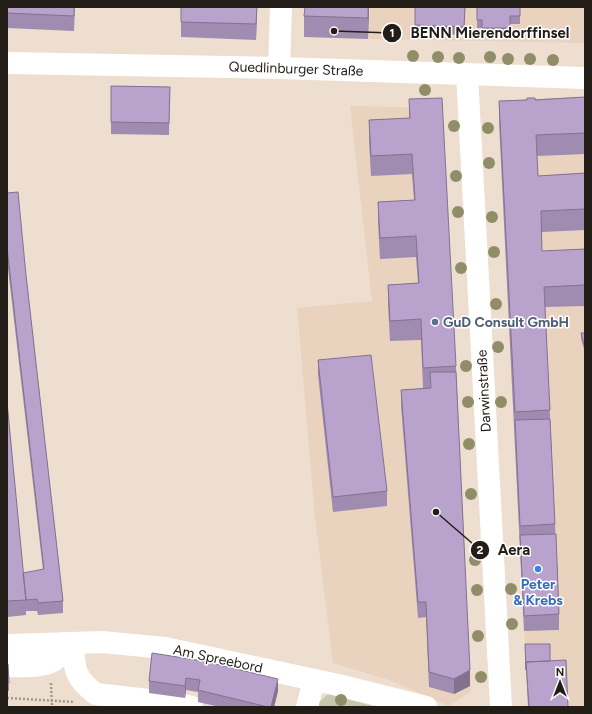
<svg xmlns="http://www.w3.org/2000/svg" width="592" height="714" font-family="Figtree,sans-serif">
	<rect width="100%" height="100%" fill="#eddecf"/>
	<path fill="#e9d3bf" d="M 370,7 L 585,7 L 585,43 L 369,39 Z
		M 350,106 L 442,108 L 471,691 L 449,706 L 389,680 L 333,663 L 315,517 L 297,308 L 372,301 Z
		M 511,110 L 585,112 L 585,707 L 528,707 L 499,122 Z"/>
	<path fill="#c4c9ac" d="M 328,694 L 376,707 L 314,707 Z"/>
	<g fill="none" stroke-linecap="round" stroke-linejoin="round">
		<path stroke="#a3978c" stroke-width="2.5" stroke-dasharray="2 2" stroke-linecap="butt" d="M 51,683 L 52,707
			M 7,698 L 75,702"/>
		<path stroke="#fff" stroke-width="22" d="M 7,63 L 279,68 L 585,78
			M 279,68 L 281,7
			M 467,74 L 501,707
			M 73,643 C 74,668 74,678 96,694 L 174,703 L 192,707
			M 7,645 L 102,642 L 165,648 L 338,685 L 426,707
			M 7,666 C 21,666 46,669 57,658 C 61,655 62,648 63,643
			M 307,707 L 314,680"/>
	</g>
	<g fill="#908d69">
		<circle cx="413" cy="56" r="6"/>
		<circle cx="438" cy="57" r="6"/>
		<circle cx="490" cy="57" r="6"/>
		<circle cx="459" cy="58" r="6"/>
		<circle cx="508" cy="59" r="6"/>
		<circle cx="530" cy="59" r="6"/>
		<circle cx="553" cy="60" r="6"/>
		<circle cx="425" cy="90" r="6"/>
		<circle cx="454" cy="126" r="6"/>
		<circle cx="488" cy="128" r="6"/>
		<circle cx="489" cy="163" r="6"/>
		<circle cx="456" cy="176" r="6"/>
		<circle cx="458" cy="212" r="6"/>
		<circle cx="492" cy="217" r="6"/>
		<circle cx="494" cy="252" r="6"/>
		<circle cx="461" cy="268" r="6"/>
		<circle cx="496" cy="304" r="6"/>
		<circle cx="498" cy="347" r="6"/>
		<circle cx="466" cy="366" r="6"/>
		<circle cx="468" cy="402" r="6"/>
		<circle cx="501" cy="402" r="6"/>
		<circle cx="469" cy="444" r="6"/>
		<circle cx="471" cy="494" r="6"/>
		<circle cx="475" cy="560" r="6"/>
		<circle cx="511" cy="589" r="6"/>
		<circle cx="477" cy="590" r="6"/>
		<circle cx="512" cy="624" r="6"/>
		<circle cx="478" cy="636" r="6"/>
		<circle cx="481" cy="677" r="6"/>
		<circle cx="341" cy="700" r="6"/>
	</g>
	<path fill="#9f8cb0" d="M 7,7 L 75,7 L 74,31 L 7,28 Z
		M 181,7 L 257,7 L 256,40 L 181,37 Z
		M 369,7 L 368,39 L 304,37 L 304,16 Z
		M 415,7 L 465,7 L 464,35 L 415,33 Z
		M 477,7 L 520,7 L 520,24 L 510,24 L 510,36 L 482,36 L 482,28 L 477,28 Z
		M 111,86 L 170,87 L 169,135 L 111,134 Z
		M 585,97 L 585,154 L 537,156 L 538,176 L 585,173 L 585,230 L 542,232 L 542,251 L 585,249 L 585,306 L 545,307 L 555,524 L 559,614 L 559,630 L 524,631 L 499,122 L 499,101 Z
		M 409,99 L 456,366 L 470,686 L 454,694 L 429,687 L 426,617 L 418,618 L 401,406 L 401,390 L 430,388 L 423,388 L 421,340 L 390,341 L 388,305 L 388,285 L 418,283 L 416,257 L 380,259 L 378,223 L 378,202 L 414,200 L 412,174 L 371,176 L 369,141 L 369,120 L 409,118 Z
		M 7,193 L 26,275 L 63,601 L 63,613 L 38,615 L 37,611 L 26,611 L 26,615 L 7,617 L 7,402 L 23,573 L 43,570 L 7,260 Z
		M 581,333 L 585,333 L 584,349 L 581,338 Z
		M 318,360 L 387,491 L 387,506 L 333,512 L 318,375 Z
		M 525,644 L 550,661 L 568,707 L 528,707 Z
		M 152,653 L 278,691 L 274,707 L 220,707 L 198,702 L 198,692 L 186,690 L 185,698 L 149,693 L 149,681 Z
		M 7,664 L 9,683 L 9,691 L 7,691 Z"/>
	<path fill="#827290" d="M 257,7 L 256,40 L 256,24 Z
		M 368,7 L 369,7 L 368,39 Z
		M 585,344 L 585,348 L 584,349 L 584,345 Z
		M 470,670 L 470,686 L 454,694 L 454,679 Z
		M 186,678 L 186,690 L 185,698 L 185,686 Z
		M 278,679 L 278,691 L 274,707 L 271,707 Z"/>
	<path fill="#b9a3cd" stroke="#827290" d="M 7,7 L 74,7 L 74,16 L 7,13 Z
		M 181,7 L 257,7 L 256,24 L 181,22 Z
		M 305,7 L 368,7 L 368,18 L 304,16 Z
		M 415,7 L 465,7 L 464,27 L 415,25 Z
		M 477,7 L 520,7 L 520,16 L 510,16 L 510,28 L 482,28 L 482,20 L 477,20 Z
		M 111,86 L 170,87 L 169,123 L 111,122 Z
		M 585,97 L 585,133 L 536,135 L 538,176 L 585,173 L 585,209 L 541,211 L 542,251 L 585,249 L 585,285 L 544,287 L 550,410 L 515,412 L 499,101 L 527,100 L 527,98 L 535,98 L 535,100 Z
		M 442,98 L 456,366 L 423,368 L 421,319 L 390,321 L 388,285 L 419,283 L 416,236 L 380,238 L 378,202 L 415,200 L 412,154 L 371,156 L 369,120 L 410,118 L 409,99 Z
		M 18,192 L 26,275 L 63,601 L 38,603 L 37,599 L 26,600 L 23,573 L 44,569 L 7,248 L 7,193 Z
		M 581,333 L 585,333 L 585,344 L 584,345 Z
		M 371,355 L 387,491 L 333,497 L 318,360 Z
		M 430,372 L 456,372 L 470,670 L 454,679 L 429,672 L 426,602 L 418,602 L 401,390 L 431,388 Z
		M 7,402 L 26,600 L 7,601 Z
		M 550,419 L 555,524 L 520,526 L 515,420 Z
		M 556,534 L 559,614 L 524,616 L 520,535 Z
		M 525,644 L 550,644 L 550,661 L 526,662 L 526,670 Z
		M 152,653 L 203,661 L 278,679 L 271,707 L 268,707 L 198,690 L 200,680 L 186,678 L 185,686 L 149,681 Z
		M 566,660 L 568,707 L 529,707 L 526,662 Z
		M 7,664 L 8,664 L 9,683 L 7,683 Z"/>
	<circle fill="#5c6f8a" stroke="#fff" stroke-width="1.5" cx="435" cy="322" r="4"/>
	<circle fill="#3f7fe0" stroke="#fff" stroke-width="1.5" cx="538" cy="569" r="4"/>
	<g text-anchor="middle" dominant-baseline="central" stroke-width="3" stroke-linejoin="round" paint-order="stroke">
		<g font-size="14" fill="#231d18" stroke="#fff">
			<text transform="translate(296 69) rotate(2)">Quedlinburger Straße</text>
			<text transform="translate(484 391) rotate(-93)">Darwinstraße</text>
			<text transform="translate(218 659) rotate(12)">Am Spreebord</text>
		</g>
		<g font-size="14" font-weight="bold" fill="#4e5e75" stroke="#fff" text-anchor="start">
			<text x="443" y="322">GuD Consult GmbH</text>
		</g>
		<g font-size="14" font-weight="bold" fill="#366cbe" stroke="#fff">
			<text x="538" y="584">Peter<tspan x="538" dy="16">&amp; Krebs</tspan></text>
		</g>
	</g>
	<path fill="none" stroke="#231d18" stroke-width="1.5" d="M334 31L392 33M436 512L480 550"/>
	<g fill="#231d18" stroke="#fff" stroke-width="1.5">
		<circle cx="334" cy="31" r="4"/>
		<circle cx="436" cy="512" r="4"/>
		<circle cx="392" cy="33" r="10"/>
		<circle cx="480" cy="550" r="10"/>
	</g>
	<g font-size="12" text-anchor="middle" font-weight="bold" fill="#fff">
		<text x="392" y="37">1</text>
		<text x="480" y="554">2</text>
	</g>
	<g font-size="15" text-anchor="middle" font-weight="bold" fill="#231d18" stroke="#fff" stroke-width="3" stroke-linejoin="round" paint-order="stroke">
		<text x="490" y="38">BENN Mierendorffinsel</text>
		<text x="514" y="555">Aera</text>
	</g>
	<rect width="592" height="714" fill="none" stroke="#231d18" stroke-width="16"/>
	<g transform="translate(560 682)" stroke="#ffffff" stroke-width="3" paint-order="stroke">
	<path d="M0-3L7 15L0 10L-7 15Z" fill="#231d18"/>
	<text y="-6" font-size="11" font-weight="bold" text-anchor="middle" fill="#231d18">N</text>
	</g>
</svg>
